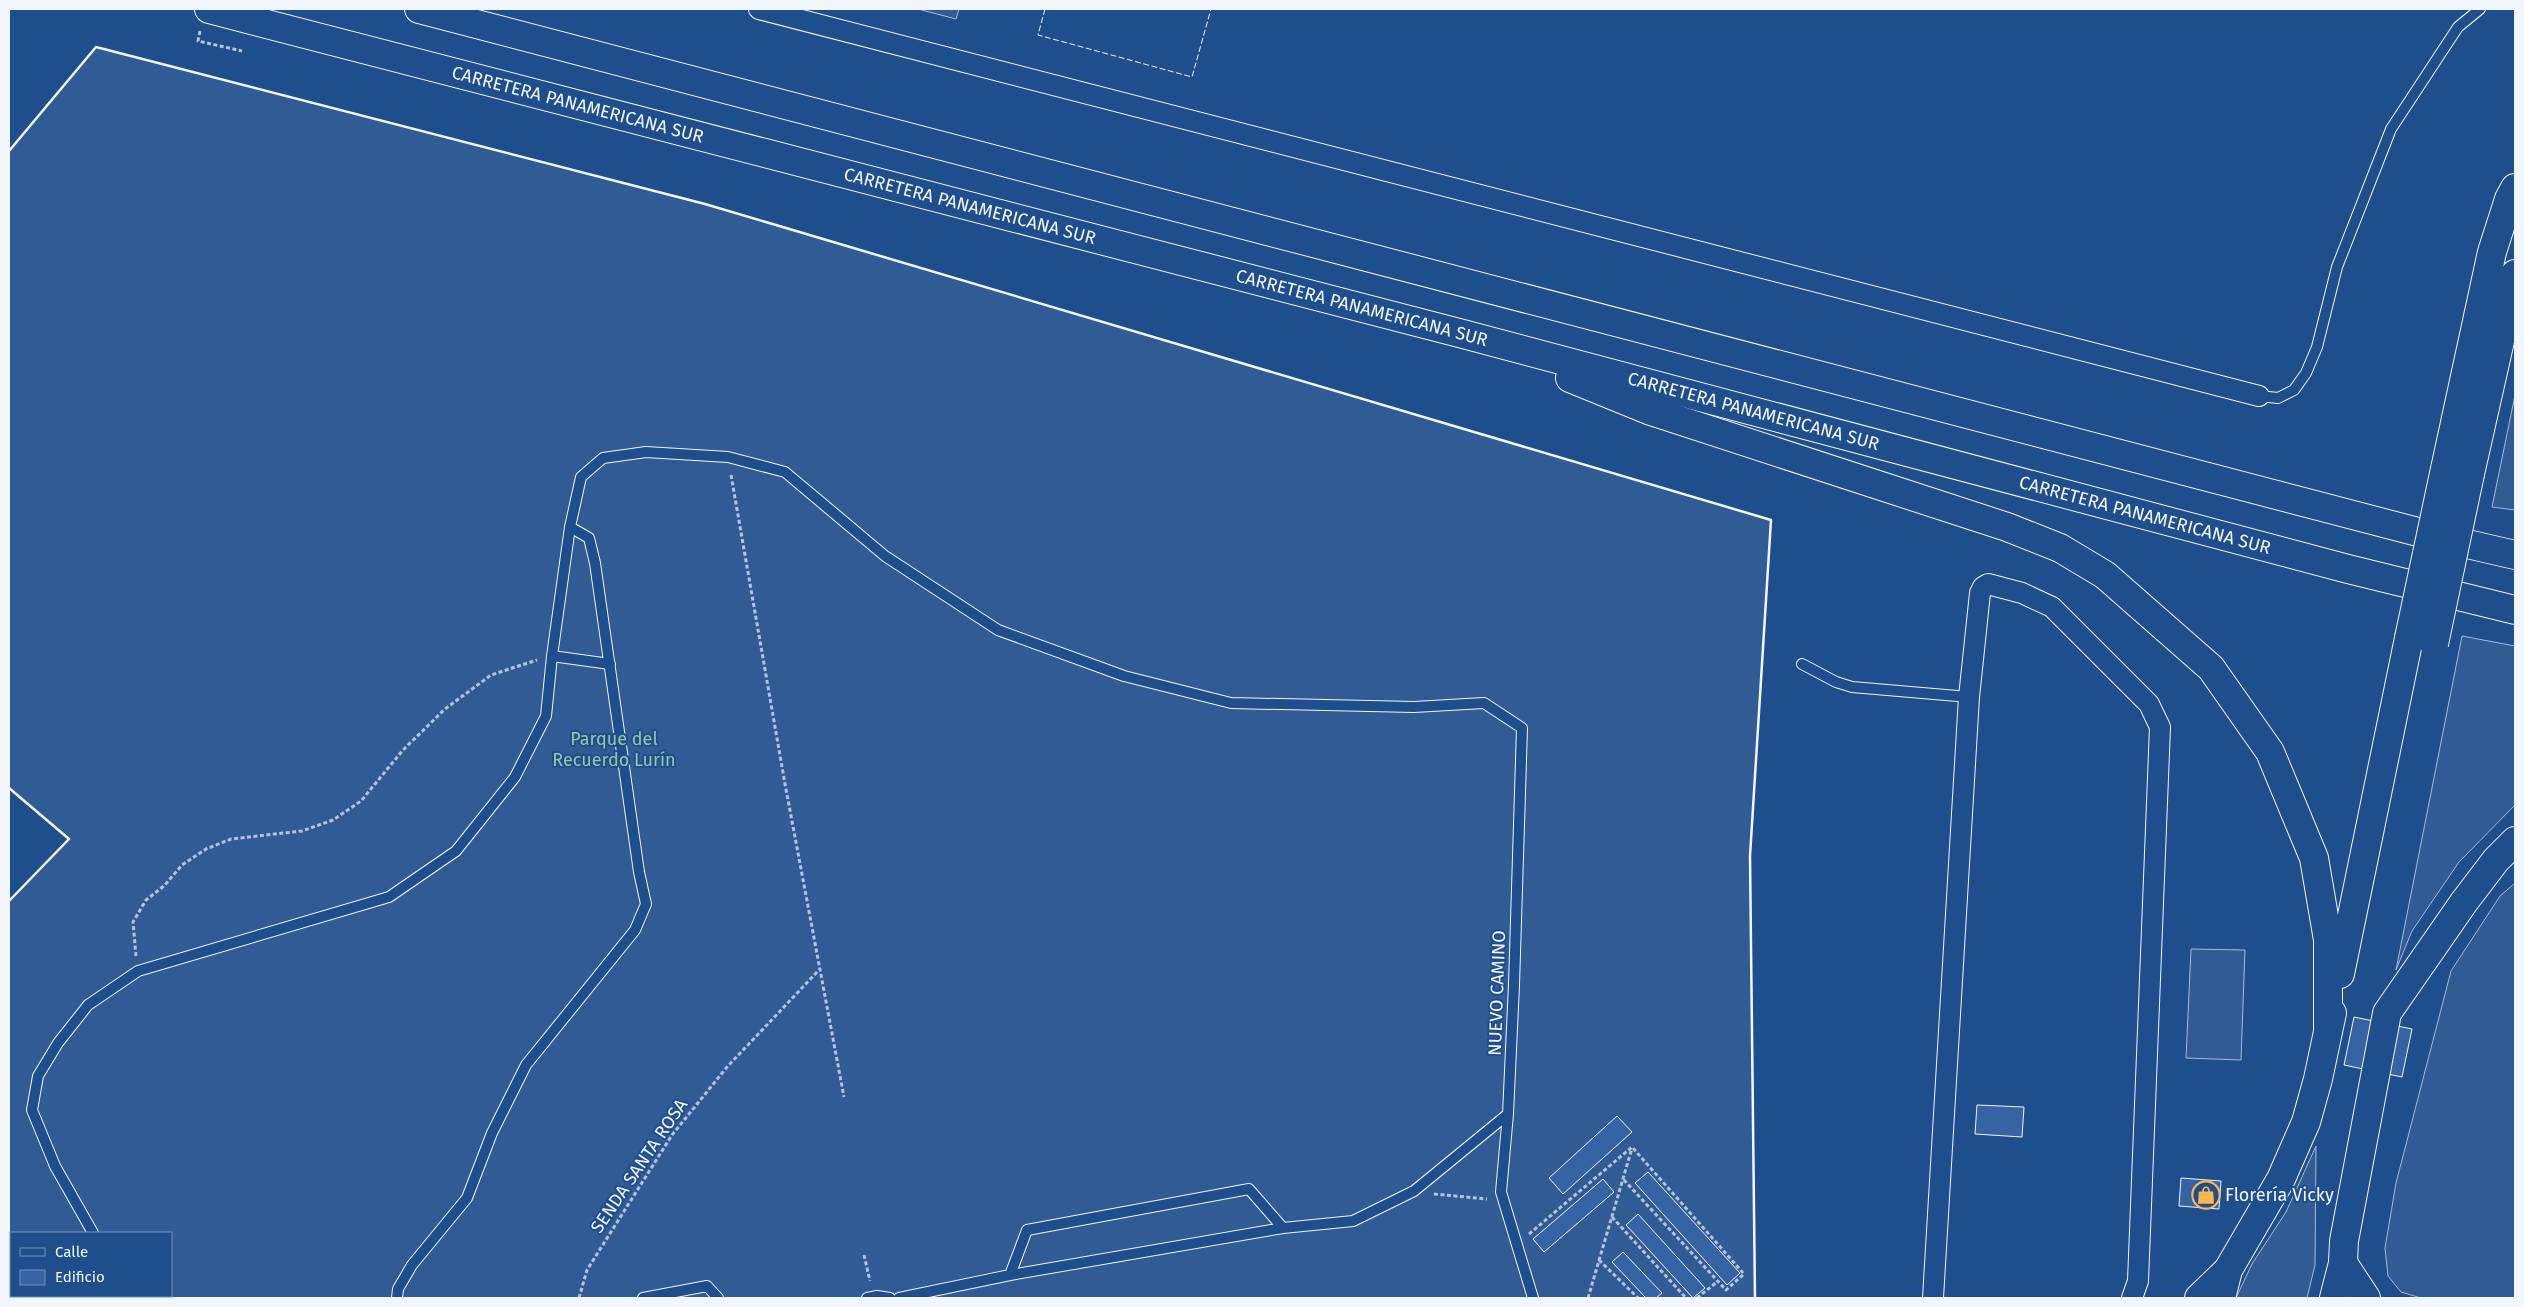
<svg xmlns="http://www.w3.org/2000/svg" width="2524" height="1307" font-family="'Fira Sans',sans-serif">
	<rect width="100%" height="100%" fill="#1f4e8c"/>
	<path fill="#305b95" stroke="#a8bbd7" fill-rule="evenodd" d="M 918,9 L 959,9 L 956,19 Z
		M 96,47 L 705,204 L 1771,520 L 1750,856 L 1755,1298 L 9,1298 L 9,901 L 69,839 L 9,788 L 9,151 ZM 11,1233 L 171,1233 L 171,1296 L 11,1296 Z
		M 2515,395 L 2515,510 L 2492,507 Z
		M 2462,636 L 2515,646 L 2515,805 L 2459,862 L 2412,931 L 2396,970 Z
		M 2515,883 L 2515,1298 L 2421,1298 L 2401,1292 L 2388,1276 L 2385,1248 L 2396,1183 L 2451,971 L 2500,896 Z
		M 2191,949 L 2245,950 L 2241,1060 L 2186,1058 Z
		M 2316,1146 L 2315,1265 L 2307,1298 L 2236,1298 L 2252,1264 L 2286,1212 Z"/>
	<path fill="#3563a3" stroke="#f2f6ff" d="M 2354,1017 L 2412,1029 L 2402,1077 L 2344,1065 Z
		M 1977,1105 L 2024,1107 L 2022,1137 L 1975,1134 Z
		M 1617,1116 L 1632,1132 L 1563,1194 L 1549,1178 Z
		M 1648,1172 L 1740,1273 L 1727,1285 L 1635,1183 Z
		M 2181,1178 L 2221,1181 L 2219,1209 L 2179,1206 Z
		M 1603,1179 L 1614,1192 L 1544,1252 L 1533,1239 Z
		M 1638,1214 L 1705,1288 L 1693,1298 L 1626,1225 Z
		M 1623,1252 L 1662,1293 L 1656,1298 L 1646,1298 L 1612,1262 Z"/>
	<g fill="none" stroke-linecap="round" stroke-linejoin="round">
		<g stroke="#f2f6ff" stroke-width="12">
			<path id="service" d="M 2259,396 L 2278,398 L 2294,390 L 2306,373 L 2317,347 L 2337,267 L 2391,129 L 2458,27 L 2480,9
				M 552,656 L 610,664
				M 1802,664 L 1836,682 L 1852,687 L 1969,697
				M 93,1233 L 55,1166 L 32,1110 L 38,1076 L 58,1043 L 88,1005 L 138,971 L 389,897 L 456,851 L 515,777 L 546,716 L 552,656 L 570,527 L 581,477 L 603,458 L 646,452 L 728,457 L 785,472 L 885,556 L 998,630 L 1124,676 L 1231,703 L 1414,707 L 1484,703 L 1522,728 L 1514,985 L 1508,1114 L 1501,1192 L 1533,1298
				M 1010,1275 L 1027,1230 L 1249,1189 L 1283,1228
				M 128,1296 L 129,1298
				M 397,1298 L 398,1289 L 412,1265 L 467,1198 L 492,1133 L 526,1065 L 635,930 L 646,904 L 639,872 L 595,563 L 589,538 L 570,527
				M 643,1298 L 707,1286 L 718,1298
				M 867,1298 L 877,1296 L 890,1298
				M 899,1298 L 1010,1275 L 1283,1228 L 1353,1221 L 1414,1191 L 1508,1114"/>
		</g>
		<g stroke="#f2f6ff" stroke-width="22">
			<path id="minor" d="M 759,9 L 2259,396
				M 1933,1298 L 1969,697 L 1980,593 L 1983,587 L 1988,584 L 2022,593 L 2052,607 L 2149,704 L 2160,727 L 2138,1281 L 2132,1298"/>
		</g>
		<g stroke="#f2f6ff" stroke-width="30">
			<g id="motorway">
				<path id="s1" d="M 209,9 L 1463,334 L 2348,569 L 2515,610"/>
				<path d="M 419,9 L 2437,537 L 2515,555"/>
				<path d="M 1570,378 L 1651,411 L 2007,527 L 2060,548 L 2105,575 L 2211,668 L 2270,752 L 2314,858 L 2328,940 L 2328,1030"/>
				<path d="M 2445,469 L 2492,252 L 2509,199 L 2515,188"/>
				<path d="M 2470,474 L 2515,274"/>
				<path d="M 2340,974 L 2409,638"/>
				<path d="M 2343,1263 L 2366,1298"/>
				<path d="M 2199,1298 L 2228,1270"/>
				<path d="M 2221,1298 L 2228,1270 L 2281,1179 L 2306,1122 L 2318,1079 L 2332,1013"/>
				<path d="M 2334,1298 L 2343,1263 L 2344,1241 L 2387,1013 L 2464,902 L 2496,860 L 2515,841"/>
			</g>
		</g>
		<path stroke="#b3c4dc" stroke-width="3" stroke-dasharray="4 2.5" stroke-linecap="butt" d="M 200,31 L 198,41 L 242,51
			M 731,475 L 785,784 L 844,1097
			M 136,956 L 133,922 L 146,900 L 164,886 L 182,865 L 206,849 L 231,839 L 302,831 L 333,820 L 361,801 L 403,750 L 445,709 L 491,675 L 537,660
			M 1434,1194 L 1487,1199
			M 1612,1217 L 1686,1298
			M 1529,1234 L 1632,1147 L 1744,1274 L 1726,1290 L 1623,1179
			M 864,1255 L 870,1281
			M 1599,1260 L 1638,1298
			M 579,1298 L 587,1270 L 672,1135 L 727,1067 L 819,970
			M 1588,1298 L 1632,1148
			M 1697,1298 L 1718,1281"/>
		<use href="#service" stroke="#1f4e8c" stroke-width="10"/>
		<use href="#minor" stroke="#1f4e8c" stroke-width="20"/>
		<use href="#motorway" stroke="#1f4e8c" stroke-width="28"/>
		<g stroke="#f2f6ff" stroke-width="30" stroke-linecap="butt">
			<path id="motorway-bridge" d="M 2409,638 L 2445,469
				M 2434,644 L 2470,474"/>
		</g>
		<use href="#motorway-bridge" stroke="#1f4e8c" stroke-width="28"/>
		<path stroke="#f2f6ff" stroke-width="1" stroke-dasharray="6 2.5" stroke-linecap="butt" d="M 1045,9 L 1038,35 L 1192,77 L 1211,9"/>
		<path stroke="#f2f6ff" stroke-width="2.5" d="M 9,151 L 96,47 L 705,204 L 1771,520 L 1750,856 L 1755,1298
			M 9,788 L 69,839 L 9,901"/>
	</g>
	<defs>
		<g id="shop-ring" transform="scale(1.4375)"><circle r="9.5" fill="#1f4e8c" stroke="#ffb74d" stroke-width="1.5"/><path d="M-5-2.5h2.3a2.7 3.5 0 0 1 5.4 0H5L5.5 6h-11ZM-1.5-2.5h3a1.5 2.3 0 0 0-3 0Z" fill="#ffb74d"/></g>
	</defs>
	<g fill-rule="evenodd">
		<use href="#shop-ring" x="2206" y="1195"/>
	</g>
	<g text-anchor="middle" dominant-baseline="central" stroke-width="4" stroke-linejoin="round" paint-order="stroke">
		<g font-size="18" fill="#f2f6ff" stroke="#1f4e8c">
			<text stroke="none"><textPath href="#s1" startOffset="381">CARRETERA PANAMERICANA SUR</textPath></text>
			<text stroke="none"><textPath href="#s1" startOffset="786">CARRETERA PANAMERICANA SUR</textPath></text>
			<text stroke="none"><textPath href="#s1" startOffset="1191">CARRETERA PANAMERICANA SUR</textPath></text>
			<text stroke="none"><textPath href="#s1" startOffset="1596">CARRETERA PANAMERICANA SUR</textPath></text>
			<text stroke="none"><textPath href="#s1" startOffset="2001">CARRETERA PANAMERICANA SUR</textPath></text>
			<text transform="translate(1497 993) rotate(-88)">NUEVO CAMINO</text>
			<text transform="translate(639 1166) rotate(-56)">SENDA SANTA ROSA</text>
		</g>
		<g font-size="18" fill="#97c8a6" stroke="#1f4e8c">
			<text x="614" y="739">Parque del<tspan x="614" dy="21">Recuerdo Lurín</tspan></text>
		</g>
		<g font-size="18" fill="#f2f6ff" stroke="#1f4e8c" text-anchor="start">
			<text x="2225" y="1195">Florería Vicky</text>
		</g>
	</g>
	<rect width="2524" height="1307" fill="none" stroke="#f2f6ff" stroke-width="20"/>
	<rect x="10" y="1232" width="162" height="65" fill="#1f4e8c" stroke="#7391ba"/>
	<rect x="20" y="1248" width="25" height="8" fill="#1f4e8c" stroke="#7391ba"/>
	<text x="55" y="1257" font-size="15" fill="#f2f6ff">Calle</text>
	<rect x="20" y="1270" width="25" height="15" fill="#3563a3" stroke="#7391ba"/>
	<text x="55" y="1282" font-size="15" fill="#f2f6ff">Edificio</text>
</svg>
